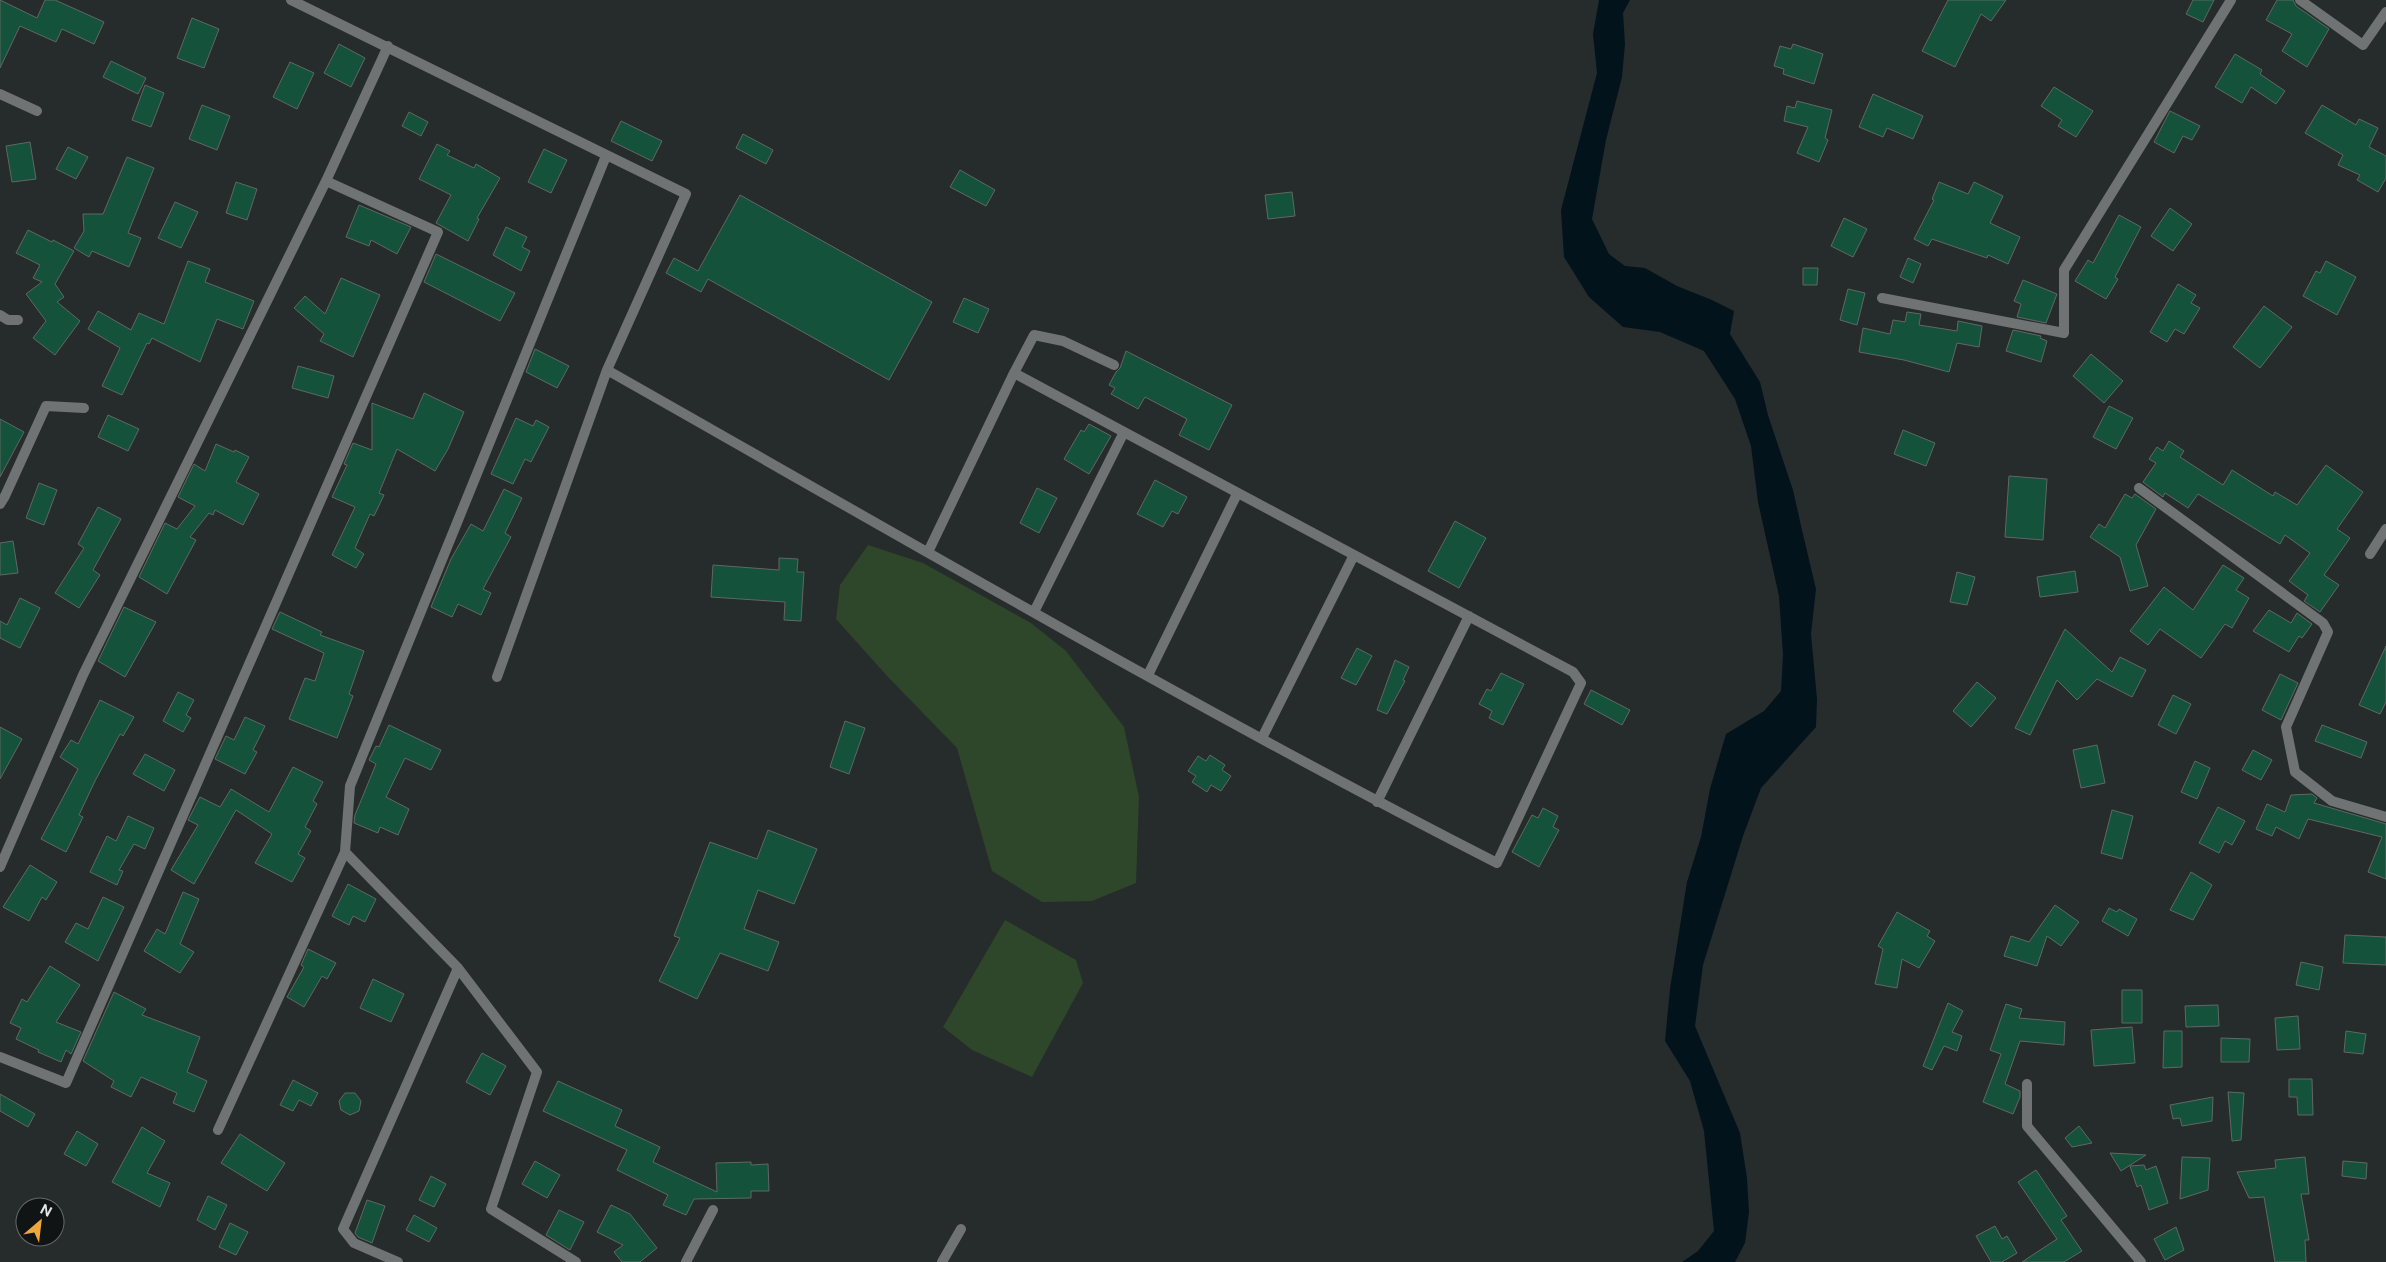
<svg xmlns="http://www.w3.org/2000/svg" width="2386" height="1262" font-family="'Public Sans',sans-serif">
	<rect width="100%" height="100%" fill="#262c2b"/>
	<path fill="#2e462a" d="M 868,545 L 923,563 L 1031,623 L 1066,651 L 1124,727 L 1139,797 L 1136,883 L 1092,901 L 1042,902 L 992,871 L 957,748 L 888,677 L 836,619 L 840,585 Z
		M 1005,920 L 1076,960 L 1083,983 L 1032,1077 L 972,1050 L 943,1027 Z"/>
	<path fill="#03131b" d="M 1599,0 L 1630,0 L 1623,13 L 1625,44 L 1622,77 L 1606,140 L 1592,219 L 1609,254 L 1625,266 L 1645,268 L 1677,286 L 1712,300 L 1734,311 L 1730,334 L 1760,382 L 1768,415 L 1793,490 L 1802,530 L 1816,589 L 1811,634 L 1817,699 L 1816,727 L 1761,788 L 1743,836 L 1703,965 L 1695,1026 L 1740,1133 L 1747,1178 L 1749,1212 L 1745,1243 L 1735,1262 L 1682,1262 L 1698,1251 L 1714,1231 L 1704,1131 L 1690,1081 L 1665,1041 L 1670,989 L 1687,882 L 1701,837 L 1710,789 L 1726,734 L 1764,711 L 1781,691 L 1783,655 L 1779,596 L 1758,502 L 1751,446 L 1735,399 L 1704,351 L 1660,332 L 1623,327 L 1589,297 L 1564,257 L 1561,210 L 1597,73 L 1593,34 Z"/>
	<path fill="#14523b" stroke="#616764" d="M 0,0 L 37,18 L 45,0 L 55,0 L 104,22 L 94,44 L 62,29 L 56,42 L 20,26 L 0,68 Z
		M 1948,0 L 2006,0 L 1991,21 L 1981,14 L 1955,67 L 1922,51 Z
		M 2193,0 L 2214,0 L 2203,22 L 2186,14 Z
		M 2277,0 L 2293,0 L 2296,6 L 2329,29 L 2307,67 L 2282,51 L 2292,34 L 2266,20 Z
		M 192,18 L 219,29 L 204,68 L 177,58 Z
		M 339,44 L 365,58 L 351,87 L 324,73 Z
		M 1793,44 L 1823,54 L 1814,84 L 1783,74 L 1784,69 L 1774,66 L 1780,46 L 1791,49 Z
		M 2235,54 L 2262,70 L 2260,74 L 2285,91 L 2276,104 L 2251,87 L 2242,103 L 2215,87 Z
		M 111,61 L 146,78 L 138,94 L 103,77 Z
		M 290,62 L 314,73 L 297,109 L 273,97 Z
		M 145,85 L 164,93 L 151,127 L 132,120 Z
		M 2054,87 L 2093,111 L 2076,137 L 2058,126 L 2062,120 L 2041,106 Z
		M 1873,94 L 1923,116 L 1913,139 L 1887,128 L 1883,137 L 1859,127 Z
		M 1797,101 L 1832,110 L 1825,138 L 1828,140 L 1819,162 L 1797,153 L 1808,127 L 1784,121 L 1787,106 L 1795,108 Z
		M 202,105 L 230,116 L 217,150 L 189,139 Z
		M 2322,105 L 2356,125 L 2359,119 L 2378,128 L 2369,147 L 2386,156 L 2386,178 L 2378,192 L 2357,180 L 2360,175 L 2338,165 L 2343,155 L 2305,133 Z
		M 2170,111 L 2200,126 L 2192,140 L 2183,136 L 2174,153 L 2154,142 Z
		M 409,112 L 428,122 L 421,136 L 402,126 Z
		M 621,121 L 662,141 L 652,161 L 611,141 Z
		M 743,134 L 773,150 L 766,164 L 736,148 Z
		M 30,142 L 36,179 L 12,182 L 6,146 Z
		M 437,144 L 450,151 L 447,155 L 474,168 L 476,164 L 500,178 L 477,218 L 479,219 L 468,241 L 436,223 L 451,195 L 419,179 Z
		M 68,147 L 88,157 L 76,179 L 56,169 Z
		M 544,149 L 567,160 L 551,193 L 528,182 Z
		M 127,157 L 154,168 L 128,233 L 141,238 L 129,267 L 92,251 L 89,257 L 74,248 L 84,231 L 83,214 L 103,214 Z
		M 960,170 L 995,190 L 986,206 L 950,187 Z
		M 236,182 L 257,189 L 247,220 L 226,213 Z
		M 1939,182 L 1968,194 L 1974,182 L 2003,196 L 1990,223 L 2020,237 L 2008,264 L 1988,255 L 1987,258 L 1932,239 L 1928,246 L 1914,239 L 1934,200 L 1932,199 Z
		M 1292,192 L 1295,216 L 1268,219 L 1265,195 Z
		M 740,195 L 932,302 L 889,380 L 708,279 L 701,292 L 666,273 L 674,258 L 698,271 Z
		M 175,202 L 198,212 L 181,248 L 158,238 Z
		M 359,205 L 411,227 L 397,254 L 371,240 L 369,246 L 346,237 Z
		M 2170,208 L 2192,224 L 2173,251 L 2151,236 Z
		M 2119,215 L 2141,227 L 2115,277 L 2118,279 L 2106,299 L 2075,281 L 2088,260 L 2093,263 Z
		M 1844,218 L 1867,229 L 1853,257 L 1831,246 Z
		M 506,227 L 527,237 L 522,247 L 530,251 L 521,271 L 493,255 Z
		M 28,230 L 52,242 L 53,240 L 74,251 L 55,284 L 64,297 L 57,302 L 80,321 L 55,355 L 33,338 L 46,321 L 26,294 L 42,282 L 33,278 L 40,265 L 16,253 Z
		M 436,254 L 515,293 L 500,321 L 424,282 Z
		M 1908,258 L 1921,264 L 1913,283 L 1900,277 Z
		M 188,261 L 210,269 L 205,282 L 254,301 L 243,329 L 217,319 L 200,362 L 152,338 L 149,344 L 147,343 L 122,395 L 102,386 L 120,348 L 88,329 L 98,311 L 131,330 L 139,313 L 164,324 Z
		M 2326,261 L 2356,277 L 2337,315 L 2303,296 L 2316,271 L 2320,273 Z
		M 1803,268 L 1818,268 L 1817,285 L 1803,285 Z
		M 341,278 L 380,295 L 353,357 L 320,341 L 324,334 L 294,308 L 305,296 L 325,314 Z
		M 2023,280 L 2057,294 L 2046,323 L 2017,317 L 2021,304 L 2014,301 Z
		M 2178,284 L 2196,295 L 2191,303 L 2200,308 L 2184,334 L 2175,329 L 2167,342 L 2150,332 Z
		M 1848,289 L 1865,293 L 1857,325 L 1840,320 Z
		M 964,298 L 989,309 L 978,333 L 953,322 Z
		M 2264,306 L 2292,327 L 2260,368 L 2233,347 Z
		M 1907,312 L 1921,314 L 1919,325 L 1957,331 L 1958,321 L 1982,326 L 1979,347 L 1957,343 L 1949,372 L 1904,360 L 1859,352 L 1863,328 L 1890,334 L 1893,320 L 1905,322 Z
		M 2013,330 L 2041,336 L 2040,338 L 2047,341 L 2041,362 L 2006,351 Z
		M 535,349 L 569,366 L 557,388 L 526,372 Z
		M 1126,351 L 1232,405 L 1209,450 L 1179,435 L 1187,419 L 1145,397 L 1138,409 L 1111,394 L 1115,388 L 1109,385 L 1116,372 L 1120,368 Z
		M 2091,354 L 2123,381 L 2104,403 L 2073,376 Z
		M 298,366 L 334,376 L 328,398 L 292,388 Z
		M 424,393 L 464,412 L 448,449 L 435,471 L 397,449 L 379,493 L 384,495 L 374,516 L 370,514 L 355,548 L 364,554 L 356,568 L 332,555 L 355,507 L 332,497 L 347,465 L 344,464 L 353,443 L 372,450 L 372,403 L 413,419 Z
		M 2109,406 L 2133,418 L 2116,449 L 2093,437 Z
		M 108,415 L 139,429 L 128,451 L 98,437 Z
		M 516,418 L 533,426 L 536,420 L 549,427 L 531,462 L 525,459 L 513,484 L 491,474 Z
		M 0,419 L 24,432 L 0,477 Z
		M 1089,424 L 1111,436 L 1089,474 L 1064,459 L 1081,430 L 1084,432 Z
		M 1903,430 L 1935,443 L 1926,466 L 1894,454 Z
		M 2169,441 L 2184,451 L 2180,457 L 2223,485 L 2232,470 L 2273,496 L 2275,492 L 2297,505 L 2326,465 L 2363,492 L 2337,529 L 2350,538 L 2324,575 L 2339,585 L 2320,612 L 2304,601 L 2308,595 L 2289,581 L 2310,553 L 2285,535 L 2280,544 L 2198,494 L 2188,508 L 2165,493 L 2163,497 L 2143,482 L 2156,463 L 2149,459 L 2157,447 L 2163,451 Z
		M 216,444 L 234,452 L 235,450 L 249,457 L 236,482 L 259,494 L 243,525 L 215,510 L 213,515 L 209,513 L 190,537 L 196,540 L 167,594 L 139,577 L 165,523 L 177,529 L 195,506 L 178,497 L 194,464 L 205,471 Z
		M 2009,476 L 2047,479 L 2043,540 L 2005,537 Z
		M 1155,480 L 1187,497 L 1178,514 L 1172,511 L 1163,527 L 1137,514 Z
		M 39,483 L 57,490 L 44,525 L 26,518 Z
		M 1037,488 L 1057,498 L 1039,533 L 1020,523 Z
		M 504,489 L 522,498 L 505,533 L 511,537 L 483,589 L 491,593 L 481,615 L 458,604 L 452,617 L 431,607 L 451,559 L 471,524 L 483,531 Z
		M 2125,494 L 2132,498 L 2135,494 L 2156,509 L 2136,545 L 2148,586 L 2130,591 L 2120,557 L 2090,537 L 2099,524 L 2105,528 Z
		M 98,507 L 121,519 L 93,570 L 100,575 L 79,608 L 55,593 L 84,548 L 78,544 Z
		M 1455,521 L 1486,538 L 1459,588 L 1428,571 Z
		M 13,541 L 18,573 L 0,575 L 0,543 Z
		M 779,558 L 798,559 L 797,572 L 804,572 L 801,621 L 784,620 L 785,602 L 711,597 L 713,565 L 779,570 Z
		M 2223,565 L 2244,578 L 2236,590 L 2249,598 L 2232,628 L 2225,624 L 2201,658 L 2160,629 L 2148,645 L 2130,631 L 2164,587 L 2193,610 Z
		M 2075,571 L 2078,592 L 2040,597 L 2037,577 Z
		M 1957,572 L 1975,577 L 1967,605 L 1950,602 Z
		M 20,598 L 40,608 L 20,648 L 0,638 L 0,621 L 7,625 Z
		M 124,607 L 156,622 L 125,677 L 98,661 Z
		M 2269,610 L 2291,623 L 2297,613 L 2312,624 L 2302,638 L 2299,636 L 2289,652 L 2253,631 Z
		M 280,612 L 322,632 L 320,635 L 364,651 L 349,694 L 353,696 L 337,738 L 289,719 L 305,678 L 315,681 L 324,653 L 272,629 Z
		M 2065,629 L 2112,672 L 2120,657 L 2146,670 L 2132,697 L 2097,679 L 2077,700 L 2057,680 L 2030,735 L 2015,728 Z
		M 2386,646 L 2386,702 L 2380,714 L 2359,705 Z
		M 1357,648 L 1372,656 L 1356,685 L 1341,678 Z
		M 1395,660 L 1409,667 L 1403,680 L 1405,681 L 1387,714 L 1377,710 Z
		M 1501,673 L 1524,684 L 1503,725 L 1489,718 L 1492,711 L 1479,704 L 1487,689 L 1491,691 Z
		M 2280,674 L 2298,683 L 2281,720 L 2262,710 Z
		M 1977,682 L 1996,698 L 1971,727 L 1953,711 Z
		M 1591,690 L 1630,710 L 1622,725 L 1584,704 Z
		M 178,692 L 194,700 L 186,715 L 191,718 L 183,732 L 163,721 Z
		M 2173,695 L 2191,704 L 2176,734 L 2158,725 Z
		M 100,700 L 134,717 L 123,736 L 120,734 L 95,781 L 79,815 L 83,817 L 66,852 L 41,839 L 78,769 L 60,757 L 71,740 L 78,744 Z
		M 245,717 L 265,726 L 253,750 L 257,752 L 245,774 L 215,759 L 226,736 L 234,740 Z
		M 845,721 L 865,728 L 849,774 L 830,767 Z
		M 389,725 L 441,750 L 431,770 L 405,758 L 386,797 L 409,809 L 398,835 L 380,827 L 378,833 L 354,823 L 355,815 L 376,764 L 369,760 L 376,746 L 379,747 Z
		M 2322,725 L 2367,742 L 2361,758 L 2315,741 Z
		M 0,727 L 22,739 L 0,779 Z
		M 2097,745 L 2105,783 L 2081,788 L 2073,750 Z
		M 2253,750 L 2272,760 L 2261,780 L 2242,770 Z
		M 145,754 L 175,770 L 164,791 L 133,774 Z
		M 1210,755 L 1225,765 L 1222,770 L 1231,776 L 1221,791 L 1211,785 L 1207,792 L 1192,782 L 1196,776 L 1188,771 L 1198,756 L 1206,761 Z
		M 2195,761 L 2210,768 L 2197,799 L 2181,792 Z
		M 293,767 L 323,782 L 313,801 L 317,804 L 305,827 L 311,831 L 298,854 L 305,858 L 292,882 L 255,863 L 272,834 L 236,810 L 194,884 L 171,870 L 198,825 L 188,820 L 200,797 L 220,807 L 231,789 L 269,812 Z
		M 2312,794 L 2317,798 L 2314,803 L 2386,824 L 2386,879 L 2368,872 L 2382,837 L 2308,819 L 2299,839 L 2276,827 L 2272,836 L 2256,829 L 2267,804 L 2285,812 L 2291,795 Z
		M 2218,807 L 2245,821 L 2232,845 L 2225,841 L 2219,853 L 2199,843 Z
		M 1543,808 L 1558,816 L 1553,827 L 1559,830 L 1539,867 L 1512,852 L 1532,815 L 1538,818 Z
		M 2112,810 L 2133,816 L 2122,859 L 2101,853 Z
		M 128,816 L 154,828 L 145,849 L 134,844 L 119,870 L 123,871 L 117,885 L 90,872 L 107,836 L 116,841 Z
		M 768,830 L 817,849 L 794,904 L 758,890 L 744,929 L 779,942 L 768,971 L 720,953 L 697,999 L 659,981 L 680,938 L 674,936 L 710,842 L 757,859 Z
		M 30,865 L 57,882 L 46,900 L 42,897 L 29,921 L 3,907 Z
		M 2191,872 L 2212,885 L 2193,920 L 2170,910 Z
		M 348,884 L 376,899 L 365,922 L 353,916 L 349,925 L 332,916 Z
		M 183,892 L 199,899 L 180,944 L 194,952 L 180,973 L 144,951 L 157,929 L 165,934 Z
		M 103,897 L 124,907 L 98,961 L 65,942 L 76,923 L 88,929 Z
		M 2055,905 L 2079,922 L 2061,946 L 2047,936 L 2037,966 L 2004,956 L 2011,936 L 2029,942 Z
		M 2109,908 L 2117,912 L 2119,909 L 2137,919 L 2128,936 L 2102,921 Z
		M 1897,912 L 1930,931 L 1927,936 L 1935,941 L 1919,968 L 1902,959 L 1897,988 L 1875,984 L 1883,949 L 1878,946 Z
		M 2345,935 L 2386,937 L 2386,965 L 2343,963 Z
		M 308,949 L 336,963 L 327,979 L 322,976 L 304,1007 L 287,997 L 304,967 L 301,965 Z
		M 2301,962 L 2323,967 L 2319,990 L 2296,985 Z
		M 50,966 L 80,985 L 56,1022 L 81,1032 L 71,1054 L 66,1050 L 61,1062 L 38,1052 L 39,1050 L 16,1039 L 21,1028 L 10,1023 L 22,999 L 27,1002 Z
		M 373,979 L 404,994 L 391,1022 L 360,1008 Z
		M 2122,990 L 2142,990 L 2142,1023 L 2122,1023 Z
		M 114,992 L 146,1009 L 142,1015 L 200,1037 L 187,1072 L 207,1081 L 194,1112 L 173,1103 L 177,1093 L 141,1077 L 131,1097 L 111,1087 L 114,1081 L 83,1061 Z
		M 1948,1003 L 1963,1011 L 1952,1032 L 1962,1036 L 1957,1051 L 1944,1046 L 1932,1070 L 1923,1066 Z
		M 2006,1004 L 2022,1009 L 2019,1018 L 2065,1022 L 2064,1045 L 2020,1041 L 2005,1084 L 2020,1091 L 2020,1097 L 2013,1114 L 1983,1102 L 2001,1054 L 1990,1050 Z
		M 2218,1005 L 2219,1026 L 2186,1027 L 2185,1006 Z
		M 2298,1016 L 2300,1049 L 2277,1050 L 2275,1018 Z
		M 2132,1027 L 2135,1063 L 2094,1066 L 2091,1030 Z
		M 2164,1031 L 2182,1031 L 2182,1067 L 2163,1068 Z
		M 2346,1031 L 2366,1034 L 2363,1054 L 2344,1052 Z
		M 2221,1038 L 2250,1039 L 2249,1062 L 2221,1062 Z
		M 482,1053 L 506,1066 L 490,1095 L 466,1082 Z
		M 2289,1079 L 2312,1079 L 2313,1115 L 2298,1115 L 2297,1097 L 2289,1097 Z
		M 293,1080 L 318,1093 L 311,1106 L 299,1100 L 293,1111 L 280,1105 Z
		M 558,1081 L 622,1110 L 615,1126 L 660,1147 L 653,1162 L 717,1192 L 716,1163 L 751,1162 L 751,1165 L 768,1164 L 769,1191 L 751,1191 L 751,1198 L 694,1199 L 686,1215 L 663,1205 L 668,1195 L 617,1170 L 627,1150 L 543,1111 Z
		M 2228,1092 L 2244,1093 L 2241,1140 L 2232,1141 Z
		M 345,1093 L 355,1093 L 361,1101 L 359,1111 L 350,1115 L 341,1110 L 339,1101 Z
		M 0,1094 L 35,1114 L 28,1127 L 0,1111 Z
		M 2213,1097 L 2212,1121 L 2182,1126 L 2180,1118 L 2173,1119 L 2170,1105 Z
		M 2079,1126 L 2092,1143 L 2072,1147 L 2065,1138 Z
		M 142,1127 L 165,1141 L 147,1173 L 170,1183 L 160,1207 L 112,1182 Z
		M 77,1131 L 98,1144 L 86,1166 L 64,1154 Z
		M 240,1134 L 285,1163 L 267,1191 L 221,1163 Z
		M 2110,1153 L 2146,1155 L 2121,1171 Z
		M 2182,1157 L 2210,1158 L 2208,1190 L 2180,1199 Z
		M 2305,1157 L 2309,1194 L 2301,1194 L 2309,1240 L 2305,1240 L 2306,1262 L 2275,1262 L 2264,1197 L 2249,1198 L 2237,1172 L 2276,1168 L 2275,1160 Z
		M 535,1161 L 560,1175 L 547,1198 L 522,1184 Z
		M 2343,1161 L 2367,1163 L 2366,1179 L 2342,1176 Z
		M 2144,1165 L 2146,1170 L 2156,1166 L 2168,1203 L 2149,1210 L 2141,1185 L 2137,1187 L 2130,1166 Z
		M 2036,1170 L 2067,1216 L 2061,1220 L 2082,1251 L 2064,1262 L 2022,1262 L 2057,1239 L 2018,1182 Z
		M 431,1176 L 446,1184 L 434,1207 L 419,1200 Z
		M 208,1196 L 227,1205 L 215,1230 L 197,1220 Z
		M 367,1200 L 385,1206 L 372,1243 L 358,1237 L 355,1233 Z
		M 611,1205 L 630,1214 L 657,1248 L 640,1262 L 622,1262 L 614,1252 L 623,1245 L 597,1232 Z
		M 559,1210 L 584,1222 L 570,1250 L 546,1235 Z
		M 414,1215 L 437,1228 L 429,1242 L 406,1230 Z
		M 230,1223 L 248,1232 L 236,1255 L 219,1247 Z
		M 1995,1226 L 2002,1239 L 2007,1236 L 2017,1253 L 2002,1262 L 1991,1262 L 1976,1236 Z
		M 2176,1227 L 2184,1250 L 2165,1260 L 2154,1239 Z"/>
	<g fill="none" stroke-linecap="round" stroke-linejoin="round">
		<path stroke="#707374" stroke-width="10" d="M 291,0 L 686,194 L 607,370 C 902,537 1195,709 1497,863 L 1581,683 L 1573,672 L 1124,432 L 1034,612
			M 2300,0 L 2363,45 L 2386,12
			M 0,94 L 37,111
			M 1882,298 L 2064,333 L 2064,270 L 2231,0
			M 0,315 L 8,320 L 18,320
			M 1014,373 L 1034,335 L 1063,341 L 1114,365
			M 2139,488 L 2323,623 L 2328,632 L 2286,727 L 2295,772 L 2332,801 L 2386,817
			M 0,504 L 5,496 L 46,406 L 84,408
			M 928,552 L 1014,373 L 1124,432
			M 2370,554 L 2386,529
			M 1148,675 L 1237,494
			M 497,677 L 607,370
			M 1262,738 L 1354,555
			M 1377,802 L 1469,616
			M 0,867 L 83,675 L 326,181 L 388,46
			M 0,1057 L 66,1083 L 438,232 L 326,181
			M 2027,1084 L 2027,1126 L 2141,1262
			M 218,1130 L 345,852
			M 398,1262 L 354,1243 L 343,1229 L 458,968
			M 576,1262 L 491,1209 L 537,1072 L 458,968 L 345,852 L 350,786 L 606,156
			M 686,1262 L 713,1210
			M 942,1262 L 961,1229"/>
	</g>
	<g transform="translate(40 1222) rotate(28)"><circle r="24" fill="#111414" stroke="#656868"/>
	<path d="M0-4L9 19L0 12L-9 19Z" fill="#eda83b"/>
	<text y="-8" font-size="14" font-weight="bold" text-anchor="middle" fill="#e2e6e5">N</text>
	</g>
</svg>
